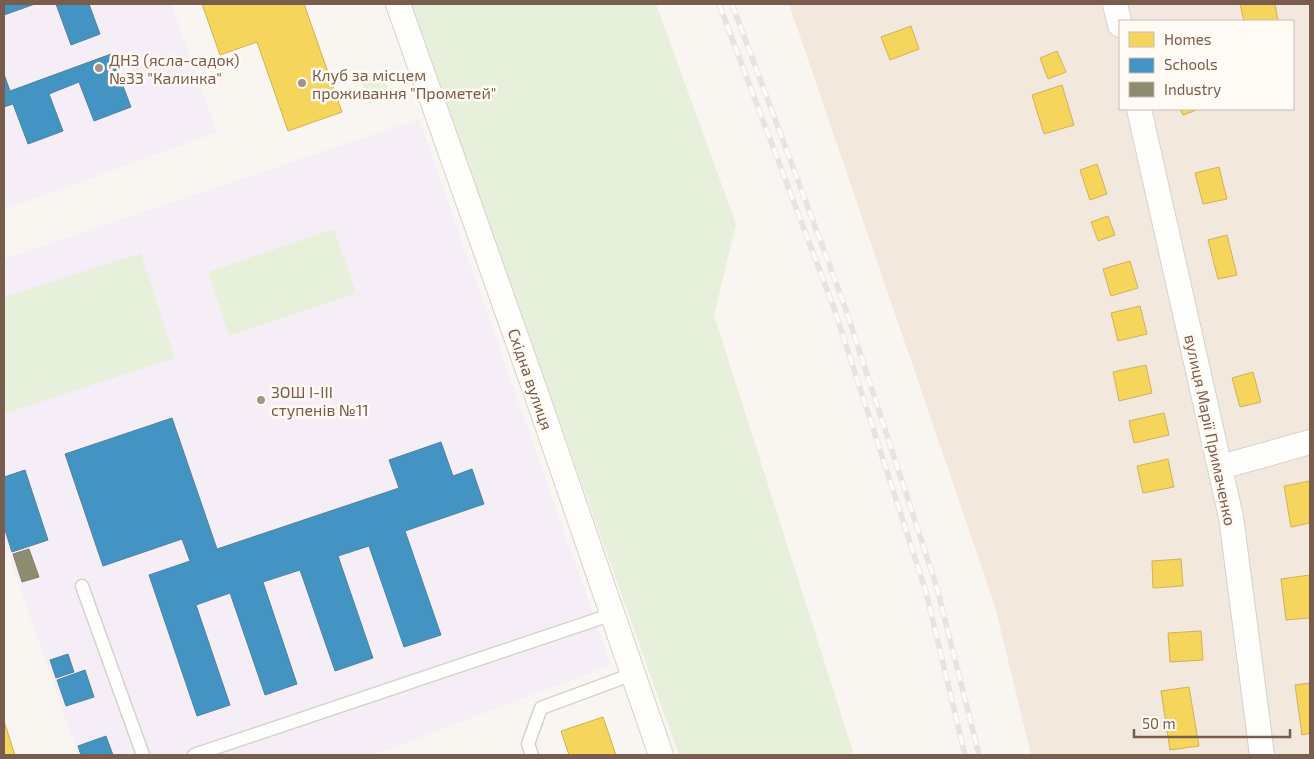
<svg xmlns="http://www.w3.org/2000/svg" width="1314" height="759" font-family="'Exo 2',sans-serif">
	<rect width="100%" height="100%" fill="#f9f5f0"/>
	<path fill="#f2e8de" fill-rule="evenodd" d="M 789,4 L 1310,4 L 1310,755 L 1031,755 L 995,606 ZM 1120,21 L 1293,21 L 1293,109 L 1120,109 Z"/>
	<path fill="#f6eef6" d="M 4,4 L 171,4 L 217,132 L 4,210 Z
		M 419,119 L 611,665 L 374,755 L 78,755 L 4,541 L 4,259 Z"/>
	<path fill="#e7f0db" d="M 410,4 L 656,4 L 736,224 L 714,315 L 854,755 L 679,755 Z
		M 383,76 L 390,97 L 369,104 L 362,83 Z
		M 334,229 L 356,293 L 229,336 L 208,272 Z
		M 141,253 L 175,358 L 6,413 L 4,406 L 4,297 Z"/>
	<path fill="#f6d55c" stroke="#d1b158" d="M 202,4 L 304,4 L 342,112 L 288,131 L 257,42 L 220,55 Z
		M 1240,4 L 1275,4 L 1278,21 L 1244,21 Z
		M 911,26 L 919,49 L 890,60 L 881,37 Z
		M 1057,51 L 1066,72 L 1048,79 L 1040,58 Z
		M 1062,85 L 1074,125 L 1044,134 L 1032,95 Z
		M 1180,109 L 1199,109 L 1183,115 Z
		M 1097,164 L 1107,194 L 1090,200 L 1080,170 Z
		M 1219,167 L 1227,199 L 1203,204 L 1195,173 Z
		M 1108,216 L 1115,235 L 1098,241 L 1091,222 Z
		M 1227,235 L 1237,275 L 1218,279 L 1208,240 Z
		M 1130,261 L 1138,288 L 1111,296 L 1103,269 Z
		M 1140,306 L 1147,334 L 1118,341 L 1111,313 Z
		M 1146,365 L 1152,393 L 1119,401 L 1113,372 Z
		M 1253,372 L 1261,402 L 1240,407 L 1232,378 Z
		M 1164,413 L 1169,435 L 1134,443 L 1129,421 Z
		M 1168,459 L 1174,487 L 1143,493 L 1137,466 Z
		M 1310,481 L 1310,523 L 1291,527 L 1284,486 Z
		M 1181,559 L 1183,586 L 1153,588 L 1152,561 Z
		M 1310,575 L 1310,618 L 1286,620 L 1281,579 Z
		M 1201,631 L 1203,660 L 1170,662 L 1168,633 Z
		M 1310,683 L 1310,733 L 1302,735 L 1295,685 Z
		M 1189,687 L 1199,746 L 1170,750 L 1161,691 Z
		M 603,717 L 616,755 L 569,755 L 561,731 Z
		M 4,721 L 15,755 L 4,755 Z"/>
	<path fill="#4393c3" stroke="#5482a0" d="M 4,4 L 35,4 L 4,15 Z
		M 56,4 L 89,4 L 100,34 L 71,45 Z
		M 111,54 L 131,107 L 94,121 L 79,82 L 49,94 L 63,131 L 28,144 L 13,104 L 4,107 L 4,74 L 10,91 Z
		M 172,418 L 217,549 L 399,488 L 389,460 L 441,442 L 453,476 L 472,469 L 484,504 L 405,531 L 441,635 L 404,647 L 369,546 L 338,556 L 373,658 L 335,671 L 300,570 L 263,582 L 297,684 L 265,695 L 230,593 L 196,605 L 230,705 L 197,716 L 149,575 L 190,561 L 182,539 L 103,566 L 65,454 Z
		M 25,470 L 48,540 L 12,552 L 4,527 L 4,477 Z
		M 68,654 L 74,672 L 56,678 L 50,660 Z
		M 85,670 L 94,697 L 66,706 L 57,680 Z
		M 106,736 L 113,755 L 81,755 L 78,746 Z"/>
	<path fill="#8c8c6e" stroke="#877e64" d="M 29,549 L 39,577 L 22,582 L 13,554 Z"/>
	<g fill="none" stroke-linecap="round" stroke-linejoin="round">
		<g stroke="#d7d1cb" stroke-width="15">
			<path id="service" d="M 82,586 L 143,755
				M 194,755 L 613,614
				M 532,755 L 528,744 L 541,708 L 633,674"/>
		</g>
		<g stroke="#d7d1cb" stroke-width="26">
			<path id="minor" d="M 398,4 L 535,390 L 661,755
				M 1115,4 L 1120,25
				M 1139,109 L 1231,517 L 1262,755
				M 1221,467 L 1310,442"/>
		</g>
		<use href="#service" stroke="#fefefd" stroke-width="12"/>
		<use href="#minor" stroke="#fefefd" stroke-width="24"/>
		<g stroke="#e6e3e7" stroke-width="5.5">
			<path id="rail" d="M 719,4 L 835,311 L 926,592 L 965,755
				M 732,4 L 844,304 L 937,588 L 979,755"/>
		</g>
		<use href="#rail" stroke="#fffaf3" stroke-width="4" stroke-dasharray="11" stroke-linecap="butt"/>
	</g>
	<g fill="#a69286" stroke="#fffaf3" stroke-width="2">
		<circle cx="99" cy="68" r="5"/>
		<circle cx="302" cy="83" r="5"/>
		<circle cx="261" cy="400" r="5"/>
	</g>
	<g text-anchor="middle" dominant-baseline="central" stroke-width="5" stroke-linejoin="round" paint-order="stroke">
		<g font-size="16" fill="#7a5c4d" stroke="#fffaf3" text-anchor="start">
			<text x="109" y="59">ДНЗ (ясла-садок)<tspan x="109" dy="18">№33 "Калинка"</tspan></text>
			<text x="312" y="74">Клуб за місцем<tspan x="312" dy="18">проживання "Прометей"</tspan></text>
			<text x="271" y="391">ЗОШ І-ІІІ<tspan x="271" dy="18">ступенів №11</tspan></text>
		</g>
		<g font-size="16" fill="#7a5c4d" stroke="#fffaf3">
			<text transform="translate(531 379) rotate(71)">Східна вулиця</text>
			<text transform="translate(1211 430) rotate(78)">вулиця Марії Примаченко</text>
		</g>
	</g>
	<rect width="1314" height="759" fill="none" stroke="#7a5c4d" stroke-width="10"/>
	<rect x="1119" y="20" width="175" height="90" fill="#fffaf3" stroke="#cabbb1"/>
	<rect x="1129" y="32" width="25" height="15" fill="#f6d55c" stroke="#cabbb1"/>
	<text x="1164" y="45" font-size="15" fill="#7a5c4d">Homes</text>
	<rect x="1129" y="58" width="25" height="15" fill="#4393c3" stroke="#cabbb1"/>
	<text x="1164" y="70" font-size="15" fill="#7a5c4d">Schools</text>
	<rect x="1129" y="82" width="25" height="15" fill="#8c8c6e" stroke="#cabbb1"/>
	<text x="1164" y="95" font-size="15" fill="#7a5c4d">Industry</text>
	<path d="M1134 729v8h156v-8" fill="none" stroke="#7a5c4d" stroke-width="2.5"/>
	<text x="1142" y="729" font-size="15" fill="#7a5c4d" stroke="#fffaf3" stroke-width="4" paint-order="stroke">50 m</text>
</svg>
